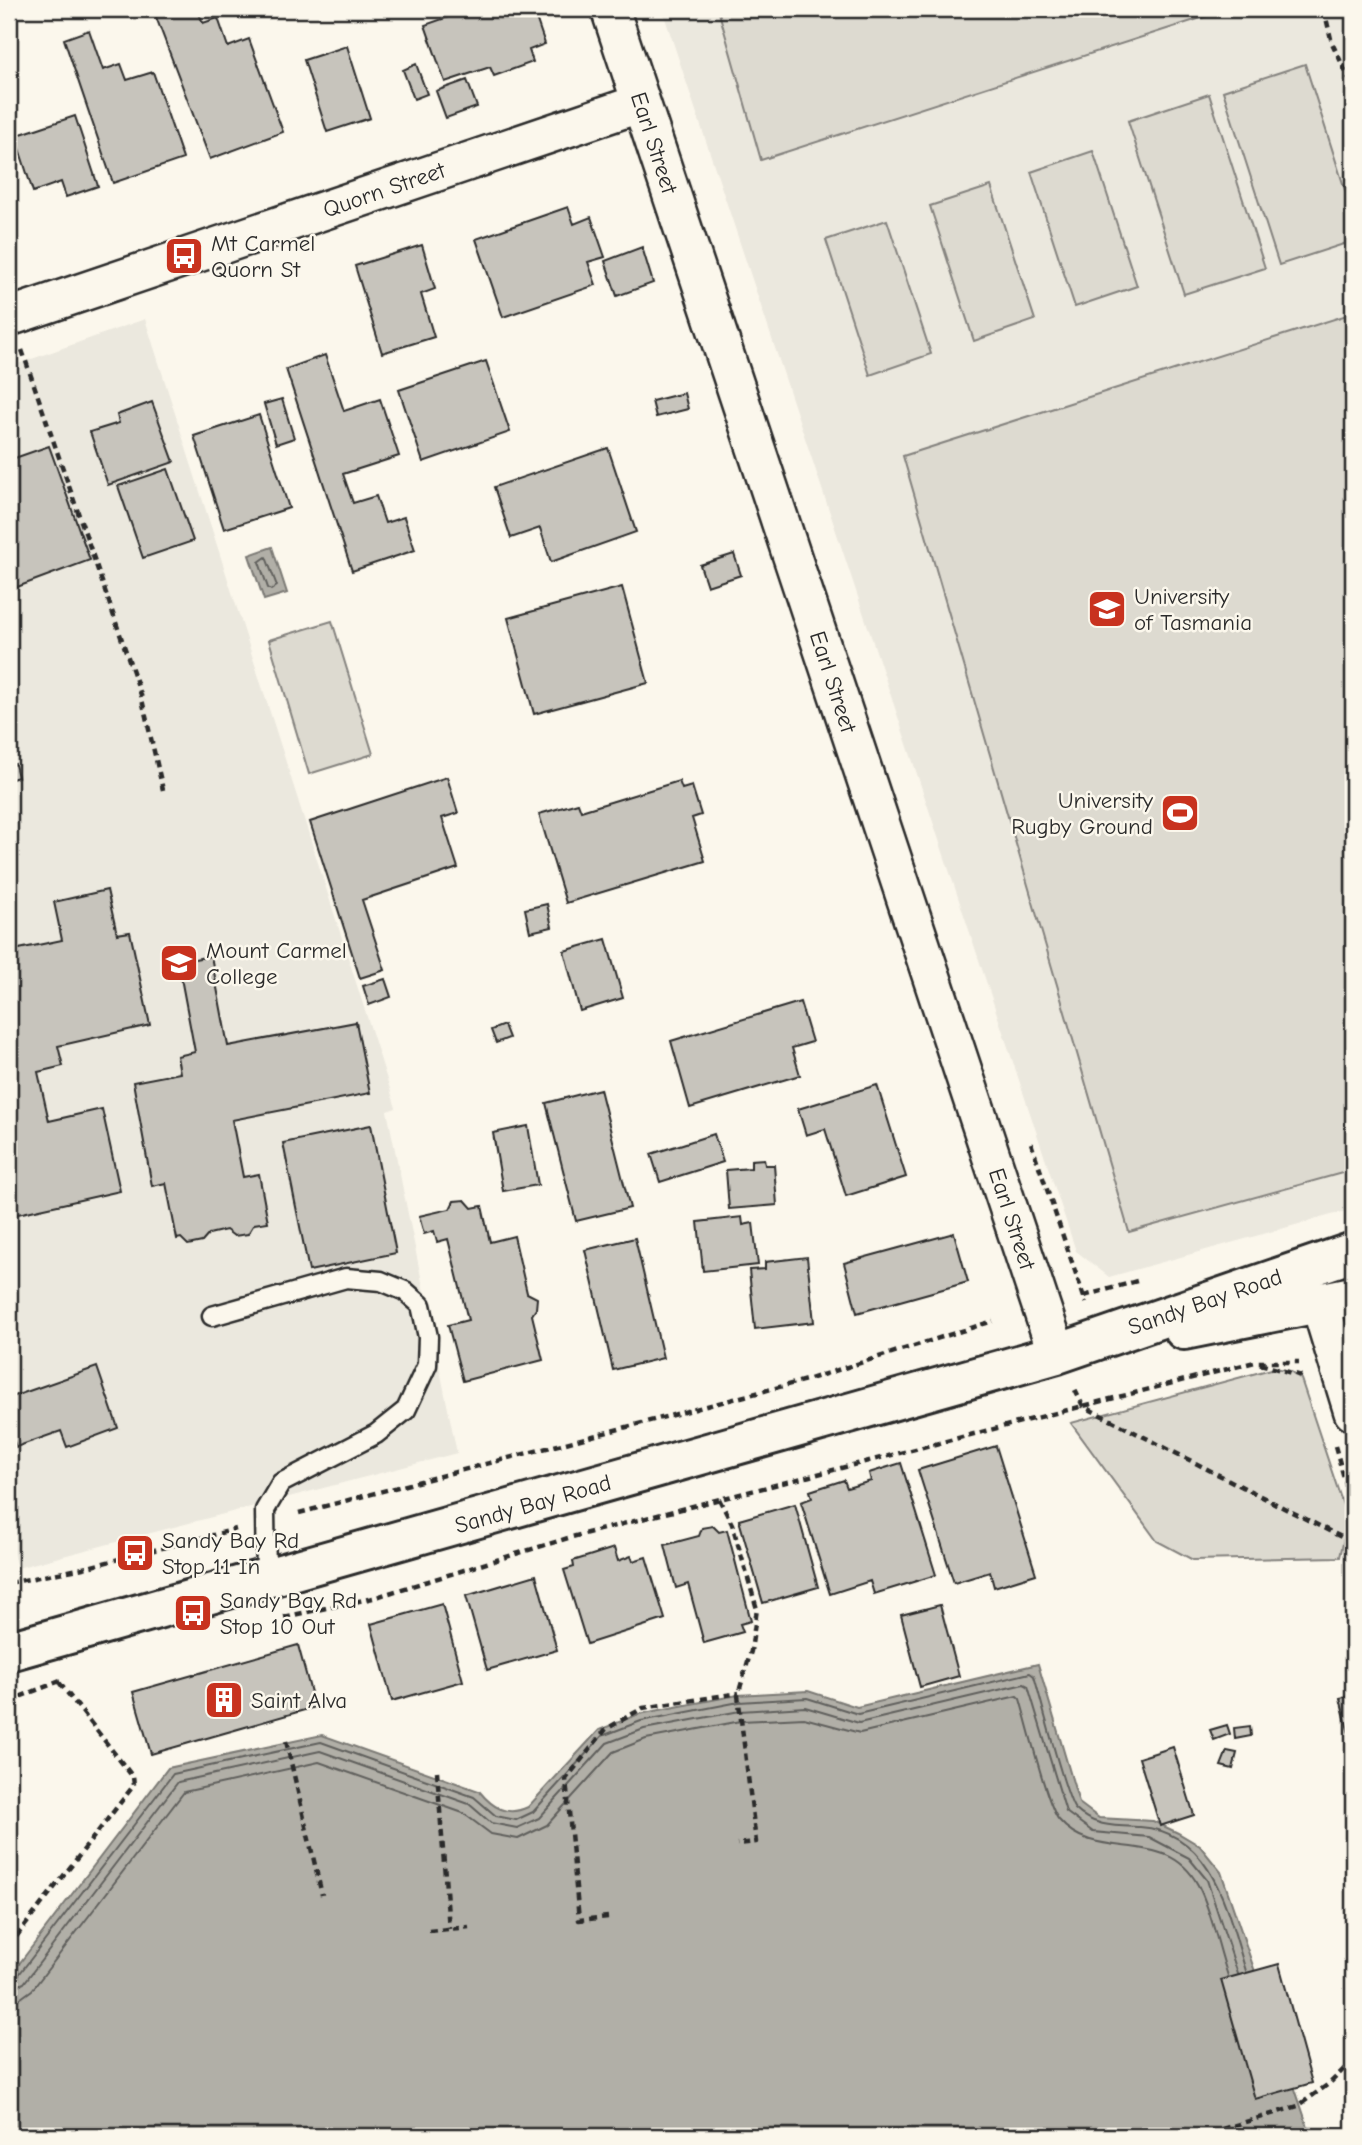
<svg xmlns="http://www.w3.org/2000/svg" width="1362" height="2145" font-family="'Comic Neue',sans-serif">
	<rect width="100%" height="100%" fill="#fbf7ec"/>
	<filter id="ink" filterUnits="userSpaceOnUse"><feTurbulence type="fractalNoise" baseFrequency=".0143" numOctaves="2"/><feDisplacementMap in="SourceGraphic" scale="14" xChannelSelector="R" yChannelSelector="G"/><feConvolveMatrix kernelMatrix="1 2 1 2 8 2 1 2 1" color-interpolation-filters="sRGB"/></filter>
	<g filter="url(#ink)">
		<path fill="#ebe8de" d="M 662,9 L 1353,9 L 1353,1209 L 1109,1277 L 1076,1251 Z
			M 145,319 L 396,1108 L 387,1111 L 457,1453 L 17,1568 L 9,1540 L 9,367 Z"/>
		<path fill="#dddad0" stroke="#84827e" stroke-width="2" d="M 718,9 L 1229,9 L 761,160 Z
			M 1305,64 L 1353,215 L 1353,241 L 1279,265 L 1223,91 Z
			M 1209,94 L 1265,268 L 1184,294 L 1128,121 Z
			M 1093,151 L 1137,286 L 1075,307 L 1031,172 Z
			M 991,186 L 1035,320 L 974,341 L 930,206 Z
			M 887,220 L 931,354 L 870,375 L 826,240 Z
			M 1353,313 L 1353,1170 L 1129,1232 L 903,456 Z
			M 332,621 L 373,754 L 309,774 L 269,640 Z
			M 1275,1368 L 1290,1371 L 1301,1379 L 1348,1520 L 1340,1557 L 1193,1560 L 1157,1541 L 1071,1423 Z"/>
		<path fill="#b1afa7" stroke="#7b7a75" stroke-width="2" d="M 272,547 L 287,593 L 264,600 L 249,555 Z
			M 1038,1664 L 1079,1803 L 1099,1818 L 1153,1821 L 1178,1833 L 1200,1846 L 1221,1872 L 1311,2136 L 9,2136 L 9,1977 L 168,1768 L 322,1735 L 479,1791 C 493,1808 507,1817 528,1807 L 599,1730 L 639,1714 L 738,1695 L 808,1691 L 857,1707 Z"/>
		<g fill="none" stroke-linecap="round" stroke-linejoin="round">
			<path stroke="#61605d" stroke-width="2" d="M 266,557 L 277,586 L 271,590 L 268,588 L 259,562 Z
				M 9,1981 L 17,1977 L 173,1774 L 321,1742 L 474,1797 L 496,1816 L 516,1820 L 533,1812 L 602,1736 L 641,1721 L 739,1702 L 807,1698 L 858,1714 L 1030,1673 L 1034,1676 C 1040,1696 1066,1800 1075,1809 C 1093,1827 1116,1826 1140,1827 C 1214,1832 1228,1914 1246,1971
				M 9,1989 L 24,1983 L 178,1782 L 320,1751 L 469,1804 L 491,1823 L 517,1828 L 539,1818 L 607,1743 L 644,1729 L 740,1711 L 805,1707 L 859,1723 L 1024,1684 L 1028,1686 L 1066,1812 L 1093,1832 L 1149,1837 L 1189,1858 L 1207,1880 L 1238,1974
				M 9,2000 L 21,1998 L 32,1990 L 184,1792 L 319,1762 L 463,1813 L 491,1834 L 518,1839 L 547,1825 L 613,1752 L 646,1739 L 741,1721 L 804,1718 L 860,1733 L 1017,1696 L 1020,1699 C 1027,1722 1047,1806 1059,1820 C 1097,1865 1166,1825 1198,1885 C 1212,1912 1218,1947 1228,1976"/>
		</g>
		<path fill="#c7c4bc" stroke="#2b2b2b" stroke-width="2" d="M 153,9 L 197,9 L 203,23 L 218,18 L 228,47 L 249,39 L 283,132 L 210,159 Z
			M 471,9 L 522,9 L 524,13 L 533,9 L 545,44 L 529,50 L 533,62 L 494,76 L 490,67 L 445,82 L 425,25 Z
			M 89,30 L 103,70 L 121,64 L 127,80 L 153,72 L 183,159 L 113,183 L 64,39 Z
			M 347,46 L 370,118 L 327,132 L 304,60 Z
			M 416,64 L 427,94 L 414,99 L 403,70 Z
			M 467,80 L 477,107 L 446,118 L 436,91 Z
			M 75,116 L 98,186 L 66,197 L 61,182 L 33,192 L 15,136 Z
			M 568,207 L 574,224 L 591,217 L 605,257 L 588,262 L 596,285 L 503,317 L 476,239 Z
			M 422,245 L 435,289 L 421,294 L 434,337 L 382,353 L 355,266 Z
			M 642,247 L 653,283 L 617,296 L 605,261 Z
			M 325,355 L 344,411 L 380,399 L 399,456 L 343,474 L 353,503 L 376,496 L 385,523 L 404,517 L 415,550 L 352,571 L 286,369 Z
			M 486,361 L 510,432 L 423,462 L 399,390 Z
			M 684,393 L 688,409 L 656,417 L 652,401 Z
			M 282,399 L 294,438 L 276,444 L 264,404 Z
			M 152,402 L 174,462 L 108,485 L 90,432 L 119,423 L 117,415 Z
			M 259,415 L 289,508 L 224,529 L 194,436 Z
			M 49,446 L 90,560 L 9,590 L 9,460 Z
			M 608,448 L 636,532 L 551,562 L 540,528 L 511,538 L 494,487 Z
			M 168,469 L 193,541 L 143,558 L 118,486 Z
			M 734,554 L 741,575 L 707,586 L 700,565 Z
			M 622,587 L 648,683 L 534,714 L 508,618 Z
			M 15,764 L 18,777 L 9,780 L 9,765 Z
			M 447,777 L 458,813 L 442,818 L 458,868 L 362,900 L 385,970 L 360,978 L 310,822 Z
			M 679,781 L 682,789 L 692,786 L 701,815 L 692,818 L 705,861 L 566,903 L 539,814 L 578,803 L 581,811 Z
			M 107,890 L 117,934 L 130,932 L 150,1025 L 58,1046 L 63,1066 L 38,1072 L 49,1121 L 102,1109 L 120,1191 L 9,1216 L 9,928 L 14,950 L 62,940 L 54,902 Z
			M 547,904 L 552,927 L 530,932 L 525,909 Z
			M 606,939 L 623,998 L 580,1011 L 564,951 Z
			M 211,956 L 228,1046 L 356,1022 L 370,1093 L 232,1120 L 243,1177 L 259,1174 L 268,1222 L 254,1224 L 248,1234 L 234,1236 L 226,1230 L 209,1234 L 202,1242 L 188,1245 L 181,1238 L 177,1239 L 166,1183 L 152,1186 L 133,1082 L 180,1073 L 177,1056 L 195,1052 L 178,962 Z
			M 385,979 L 391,997 L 369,1005 L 363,986 Z
			M 800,1002 L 812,1042 L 792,1048 L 800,1075 L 690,1108 L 671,1041 Z
			M 504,1025 L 509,1038 L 496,1043 L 491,1030 Z
			M 877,1085 L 906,1177 L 846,1196 L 825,1129 L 806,1135 L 798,1109 Z
			M 600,1089 L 630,1208 L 576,1221 L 546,1103 Z
			M 371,1125 L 396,1253 L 309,1271 L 283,1143 Z
			M 528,1126 L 538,1185 L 503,1191 L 493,1133 Z
			M 714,1134 L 723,1162 L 660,1182 L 651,1154 Z
			M 764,1159 L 765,1165 L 774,1165 L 777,1205 L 729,1209 L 726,1170 L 751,1168 L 751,1160 Z
			M 465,1200 L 472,1208 L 482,1206 L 490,1242 L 514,1236 L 527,1293 L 537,1298 L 536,1309 L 532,1315 L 543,1360 L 463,1381 L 448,1325 L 468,1320 L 448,1239 L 437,1242 L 434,1231 L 424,1234 L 419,1216 L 450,1209 L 454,1201 Z
			M 742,1217 L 743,1225 L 753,1223 L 758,1265 L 703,1271 L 698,1222 Z
			M 954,1233 L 968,1282 L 857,1313 L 844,1263 Z
			M 635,1238 L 663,1358 L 613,1370 L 585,1250 Z
			M 807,1257 L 814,1322 L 755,1329 L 749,1270 L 765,1269 L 765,1262 Z
			M 97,1367 L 118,1428 L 67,1447 L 61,1431 L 16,1447 L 9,1427 L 9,1398 Z
			M 996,1446 L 1036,1574 L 994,1587 L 990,1572 L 954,1583 L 918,1470 Z
			M 901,1463 L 936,1575 L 874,1594 L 870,1581 L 830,1594 L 801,1502 L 812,1498 L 810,1491 L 844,1480 L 847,1488 L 871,1481 L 869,1473 Z
			M 795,1504 L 818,1587 L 763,1603 L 739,1520 Z
			M 713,1526 L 719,1532 L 727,1530 L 751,1621 L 740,1624 L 743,1632 L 704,1643 L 688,1584 L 676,1588 L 665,1545 L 699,1536 L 702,1528 Z
			M 614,1548 L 618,1561 L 631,1556 L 633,1561 L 646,1557 L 665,1619 L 587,1644 L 564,1570 L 574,1567 L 573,1561 Z
			M 536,1575 L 557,1650 L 487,1670 L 466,1596 Z
			M 442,1604 L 463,1681 L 392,1701 L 371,1624 Z
			M 940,1605 L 959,1676 L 920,1687 L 901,1615 Z
			M 298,1645 L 315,1707 L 151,1754 L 133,1692 Z
			M 1353,1695 L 1353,1733 L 1349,1734 L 1340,1698 Z
			M 1227,1725 L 1230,1734 L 1214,1740 L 1210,1730 Z
			M 1250,1726 L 1251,1736 L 1235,1739 L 1234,1728 Z
			M 1173,1747 L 1194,1815 L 1160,1826 L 1139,1758 Z
			M 1227,1751 L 1237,1753 L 1233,1769 L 1221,1766 Z
			M 1279,1964 L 1312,2083 L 1255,2099 L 1221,1980 Z"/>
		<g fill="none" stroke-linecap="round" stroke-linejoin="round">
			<g stroke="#2b2b2b" stroke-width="23">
				<path id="service" d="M 212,1316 L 346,1278 L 381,1281 L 405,1291 L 421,1305 L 428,1337 L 427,1365 L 406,1410 L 376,1434 L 281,1483 L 265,1510 L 266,1578"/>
			</g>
			<g stroke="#2b2b2b" stroke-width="42">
				<path id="minor" d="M 610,9 L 1057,1354
					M 9,317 L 641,103
					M 1320,1304 L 1353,1412"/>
			</g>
			<g stroke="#2b2b2b" stroke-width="44">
				<path id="primary" d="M 1184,1330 L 1353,1296
					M 9,1651 L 1057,1354 L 1353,1252"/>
			</g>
			<path stroke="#2b2b2b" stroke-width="4.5" stroke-dasharray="7 5" stroke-linecap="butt" d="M 1324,9 L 1332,43 L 1353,87
				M 22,350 L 141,695 L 163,790
				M 1031,1143 L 1086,1303
				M 1084,1296 L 1137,1281
				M 1260,1364 L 1302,1376
				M 1075,1390 L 1083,1406 L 1353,1543
				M 1335,1446 L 1353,1509
				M 719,1499 L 732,1524 L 757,1609 L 751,1651 L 738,1695 L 756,1842 L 737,1844
				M 299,1513 L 806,1380 L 993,1321
				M 9,1583 L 88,1567 L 236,1529
				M 284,1617 L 373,1598 L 568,1538 L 1255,1362 L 1299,1362
				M 9,1701 L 60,1681
				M 286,1741 L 322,1895
				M 437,1771 L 449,1929
				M 608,1917 L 579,1920 L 566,1779 L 606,1729 L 643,1708 L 739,1693
				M 429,1931 L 469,1927
				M 9,1946 L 134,1785 L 133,1777 L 58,1681
				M 1199,2136 L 1298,2106 L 1330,2083 L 1353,2060"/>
			<use href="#service" stroke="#fbf7ec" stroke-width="18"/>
			<use href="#minor" stroke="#fbf7ec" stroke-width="37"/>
			<use href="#primary" stroke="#fbf7ec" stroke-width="38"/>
		</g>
	</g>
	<defs>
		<g id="bus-square" transform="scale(2.0125)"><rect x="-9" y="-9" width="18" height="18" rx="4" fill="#c8321e" stroke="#fbf7ec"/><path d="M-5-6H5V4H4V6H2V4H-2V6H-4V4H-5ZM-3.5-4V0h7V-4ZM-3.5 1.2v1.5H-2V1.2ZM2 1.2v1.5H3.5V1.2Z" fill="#fff"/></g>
		<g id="university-square" transform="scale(2.0125)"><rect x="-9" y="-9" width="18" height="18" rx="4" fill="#c8321e" stroke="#fbf7ec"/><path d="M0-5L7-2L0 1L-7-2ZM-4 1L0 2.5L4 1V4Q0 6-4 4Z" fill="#fff"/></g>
		<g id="stadium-square" transform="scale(2.0125)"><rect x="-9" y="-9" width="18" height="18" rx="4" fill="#c8321e" stroke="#fbf7ec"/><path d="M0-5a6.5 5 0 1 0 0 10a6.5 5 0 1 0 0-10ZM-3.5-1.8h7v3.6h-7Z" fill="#fff"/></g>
		<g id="school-square" transform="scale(2.0125)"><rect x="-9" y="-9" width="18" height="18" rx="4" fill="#c8321e" stroke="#fbf7ec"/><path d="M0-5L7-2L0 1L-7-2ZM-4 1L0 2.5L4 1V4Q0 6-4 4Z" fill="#fff"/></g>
		<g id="building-square" transform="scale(2.0125)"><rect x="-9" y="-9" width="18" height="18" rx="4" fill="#c8321e" stroke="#fbf7ec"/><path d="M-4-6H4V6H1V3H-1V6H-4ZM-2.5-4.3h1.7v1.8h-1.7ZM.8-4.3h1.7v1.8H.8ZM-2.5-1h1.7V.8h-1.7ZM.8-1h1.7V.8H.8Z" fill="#fff"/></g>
	</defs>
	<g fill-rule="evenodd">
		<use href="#bus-square" x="184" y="256"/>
		<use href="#university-square" x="1107" y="609"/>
		<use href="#stadium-square" x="1180" y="813"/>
		<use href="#school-square" x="179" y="963"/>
		<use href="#bus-square" x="135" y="1553"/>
		<use href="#bus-square" x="193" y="1613"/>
		<use href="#building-square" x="224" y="1700"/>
	</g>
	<g text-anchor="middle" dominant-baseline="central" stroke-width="5" stroke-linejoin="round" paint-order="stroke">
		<g font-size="23" fill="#2b2b2b" stroke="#fbf7ec">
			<text transform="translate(654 143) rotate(72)">Earl Street</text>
			<text transform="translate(384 190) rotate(-19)">Quorn Street</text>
			<text transform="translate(833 682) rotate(72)">Earl Street</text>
			<text transform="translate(1012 1219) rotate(72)">Earl Street</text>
			<text transform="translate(1205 1302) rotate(-19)">Sandy Bay Road</text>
			<text transform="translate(533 1504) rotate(-16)">Sandy Bay Road</text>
		</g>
		<g font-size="23" fill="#2b2b2b" stroke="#fbf7ec" text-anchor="start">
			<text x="211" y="243">Mt Carmel<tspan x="211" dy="26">Quorn St</tspan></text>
			<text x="1134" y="596">University<tspan x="1134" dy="26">of Tasmania</tspan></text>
			<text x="1153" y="800" text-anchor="end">University<tspan x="1153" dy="26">Rugby Ground</tspan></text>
			<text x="206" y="950">Mount Carmel<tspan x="206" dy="26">College</tspan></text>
			<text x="162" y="1540">Sandy Bay Rd<tspan x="162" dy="26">Stop 11 In</tspan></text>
			<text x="220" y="1600">Sandy Bay Rd<tspan x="220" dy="26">Stop 10 Out</tspan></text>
			<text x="251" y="1700">Saint Alva</text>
		</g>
	</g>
	<rect width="1362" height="2145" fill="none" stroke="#fbf7ec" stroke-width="35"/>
	<rect x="18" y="18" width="1327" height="2110" fill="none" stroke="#2b2b2b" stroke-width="2.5" filter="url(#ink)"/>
</svg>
